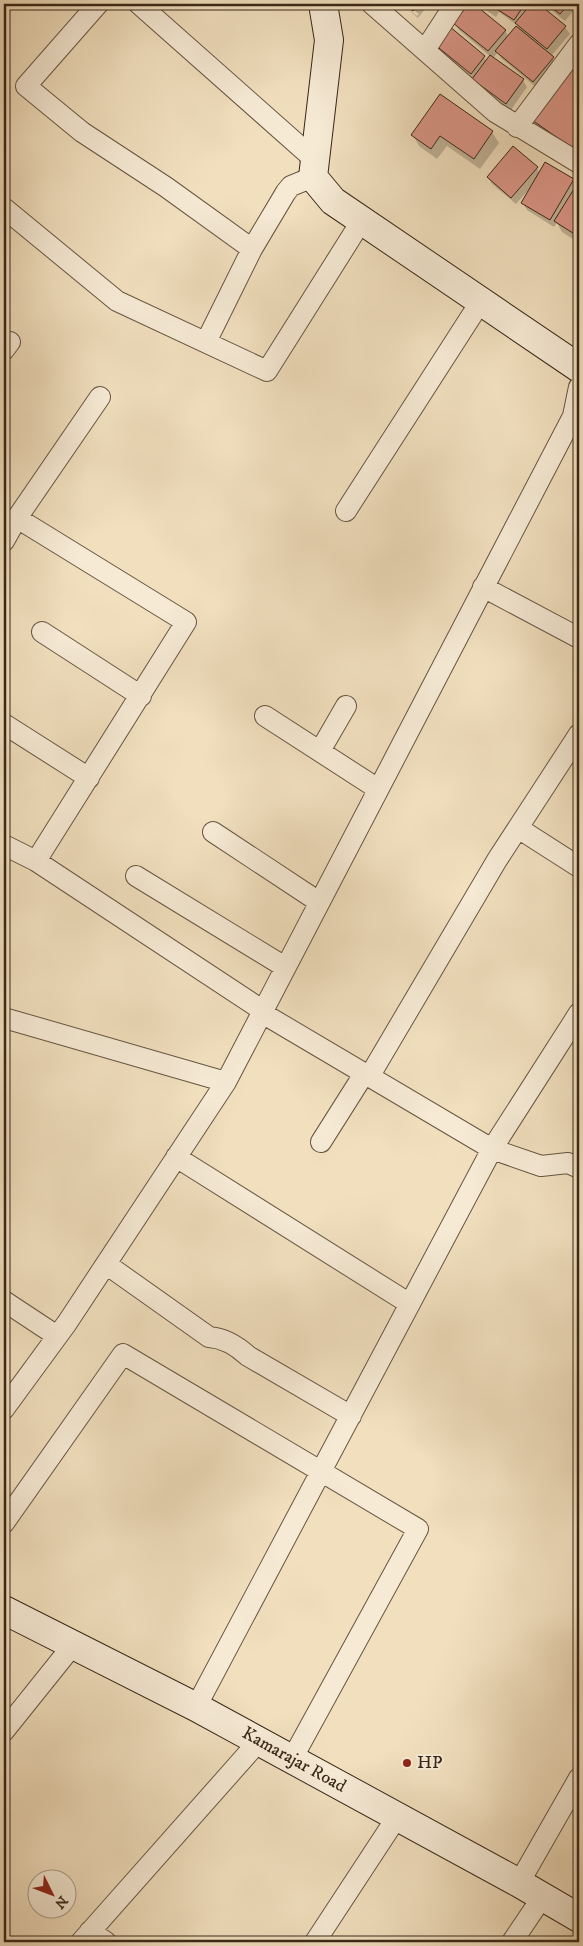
<svg xmlns="http://www.w3.org/2000/svg" width="583" height="1946" font-family="'IM FELL DW Pica',serif">
	<rect width="100%" height="100%" fill="#f1dfbe"/>
	<filter id="stains"><feTurbulence type="fractalNoise" baseFrequency=".004" numOctaves="4"/><feColorMatrix values="0 0 0 0 .2 0 0 0 0 .09 0 0 0 0 .02 0 0 0 .5 -.17"/></filter>
	<radialGradient id="worn" r=".72"><stop offset=".6" stop-color="#630" stop-opacity="0"/><stop offset="1" stop-color="#630" stop-opacity=".3"/></radialGradient>
	<path fill="#0003" d="M 402,4 L 417,16 L 419,14 L 406,4 L 429,4 L 418,18 Z
		M 470,4 L 505,31 L 509,37 L 518,26 L 499,12 L 496,17 L 477,4 L 526,4 L 529,9 L 533,4 L 537,4 L 565,27 L 570,34 L 551,56 L 557,65 L 538,89 L 501,58 L 498,52 L 493,58 L 523,80 L 527,87 L 511,110 L 478,87 L 474,79 L 440,51 L 436,44 L 449,27 L 487,61 L 490,56 L 459,30 L 455,23 Z
		M 544,4 L 579,4 L 565,21 Z
		M 572,64 L 579,69 L 579,158 L 539,131 L 533,120 Z
		M 441,96 L 492,132 L 499,143 L 480,169 L 447,146 L 437,159 L 419,146 L 413,135 Z
		M 537,168 L 540,174 L 573,180 L 577,187 L 579,184 L 579,243 L 562,232 L 557,223 L 554,227 L 527,210 L 523,203 L 531,187 L 516,204 L 492,184 L 488,177 Z
		M 4,455 L 9,463 L 4,469 Z"/>
	<path fill="#dc9789" stroke="#392818" d="M 404,4 L 419,4 L 413,11 Z
		M 469,4 L 474,4 L 506,30 L 488,51 L 453,23 Z
		M 482,4 L 496,4 L 491,10 Z
		M 498,4 L 525,4 L 514,20 L 495,8 Z
		M 531,4 L 539,4 L 566,26 L 547,49 L 515,23 Z
		M 547,4 L 569,4 L 560,14 Z
		M 449,26 L 485,56 L 471,74 L 434,44 Z
		M 516,26 L 554,57 L 533,82 L 495,51 Z
		M 490,55 L 524,79 L 506,104 L 472,79 Z
		M 572,62 L 579,67 L 579,144 L 575,150 L 532,120 Z
		M 440,94 L 493,131 L 474,159 L 440,136 L 431,149 L 411,135 Z
		M 513,146 L 538,167 L 511,198 L 487,177 Z
		M 545,162 L 574,179 L 550,220 L 521,203 Z
		M 579,181 L 579,237 L 554,221 Z"/>
	<g fill="none" stroke-linecap="round" stroke-linejoin="round">
		<g stroke="#675642" stroke-width="22">
			<path id="street" d="M 98,4 L 26,86 L 82,132 L 166,187 L 252,249 L 206,342
				M 139,4 L 315,160
				M 372,4 L 495,112 L 579,163
				M 425,50 L 455,4
				M 517,127 L 579,44
				M 4,208 L 117,301 L 267,371 L 362,220
				M 252,249 L 286,192 L 291,186 L 313,177
				M 4,350 L 10,342
				M 346,511 L 481,301
				M 17,518 L 186,622 L 36,861
				M 4,541 L 17,518 L 100,397
				M 483,587 L 579,638
				M 42,632 L 141,696
				M 265,716 L 378,789
				M 4,724 L 89,778
				M 320,751 L 346,706
				M 518,828 L 579,867
				M 213,832 L 319,902
				M 4,845 L 36,861 L 262,1010
				M 136,876 L 285,967
				M 262,1013 L 492,1149 L 541,1166 L 568,1163 L 579,1168
				M 4,1018 L 226,1082
				M 369,1077 L 497,860 L 579,734
				M 321,1142 L 364,1074
				M 176,1157 L 410,1304
				M 106,1264 L 209,1337 C 225,1338 237,1346 248,1356 L 351,1416
				M 4,1301 L 57,1336
				M 4,1409 L 67,1323 L 226,1082 L 573,416 L 579,387
				M 4,1523 L 123,1354 L 418,1529 L 292,1759
				M 196,1707 L 492,1149 L 579,1013
				M 4,1731 L 73,1645
				M 519,1883 L 579,1778
				M 90,1931 L 106,1942
				M 81,1942 L 259,1741
				M 315,1942 L 397,1817
				M 512,1942 L 543,1896"/>
		</g>
		<g stroke="#392818" stroke-width="30">
			<path id="secondary" d="M 323,4 L 329,40 L 313,177 L 333,201 L 579,368
				M 4,1610 L 196,1707 L 519,1883 L 579,1918"/>
		</g>
		<use href="#street" stroke="#f6ead5" stroke-width="20"/>
		<use href="#secondary" stroke="#f6ead5" stroke-width="28"/>
	</g>
	<circle fill="#8f2418" stroke="#f6ead5" stroke-width="2" cx="407" cy="1763" r="5"/>
	<g text-anchor="middle" dominant-baseline="central" stroke-width="4" stroke-linejoin="round" paint-order="stroke">
		<g font-size="18" fill="#392818" stroke="#f6ead5">
			<text transform="translate(294 1760) rotate(29)">Kamarajar Road</text>
		</g>
		<g font-size="18" fill="#392818" stroke="#f6ead5" text-anchor="start">
			<text x="417" y="1763">HP</text>
		</g>
	</g>
	<rect width="583" height="1946" fill="none" stroke="#f1dfbe" stroke-width="20"/>
	<rect x="5" y="5" width="573" height="1936" fill="none" stroke="#392818" stroke-width="2.5"/>
	<rect x="10" y="10" width="563" height="1926" fill="none" stroke="#392818"/>
	<g transform="translate(52 1894) rotate(132)"><circle r="24" fill="#f6ead5" stroke="#aa9c89"/>
	<path d="M0-4L9 19L0 12L-9 19Z" fill="#8f2418"/>
	<text y="-8" font-size="14" font-weight="bold" text-anchor="middle" fill="#392818">N</text>
	</g>
	<rect width="100%" height="100%" filter="url(#stains)"/>
	<rect width="100%" height="100%" fill="url(#worn)"/>
</svg>
